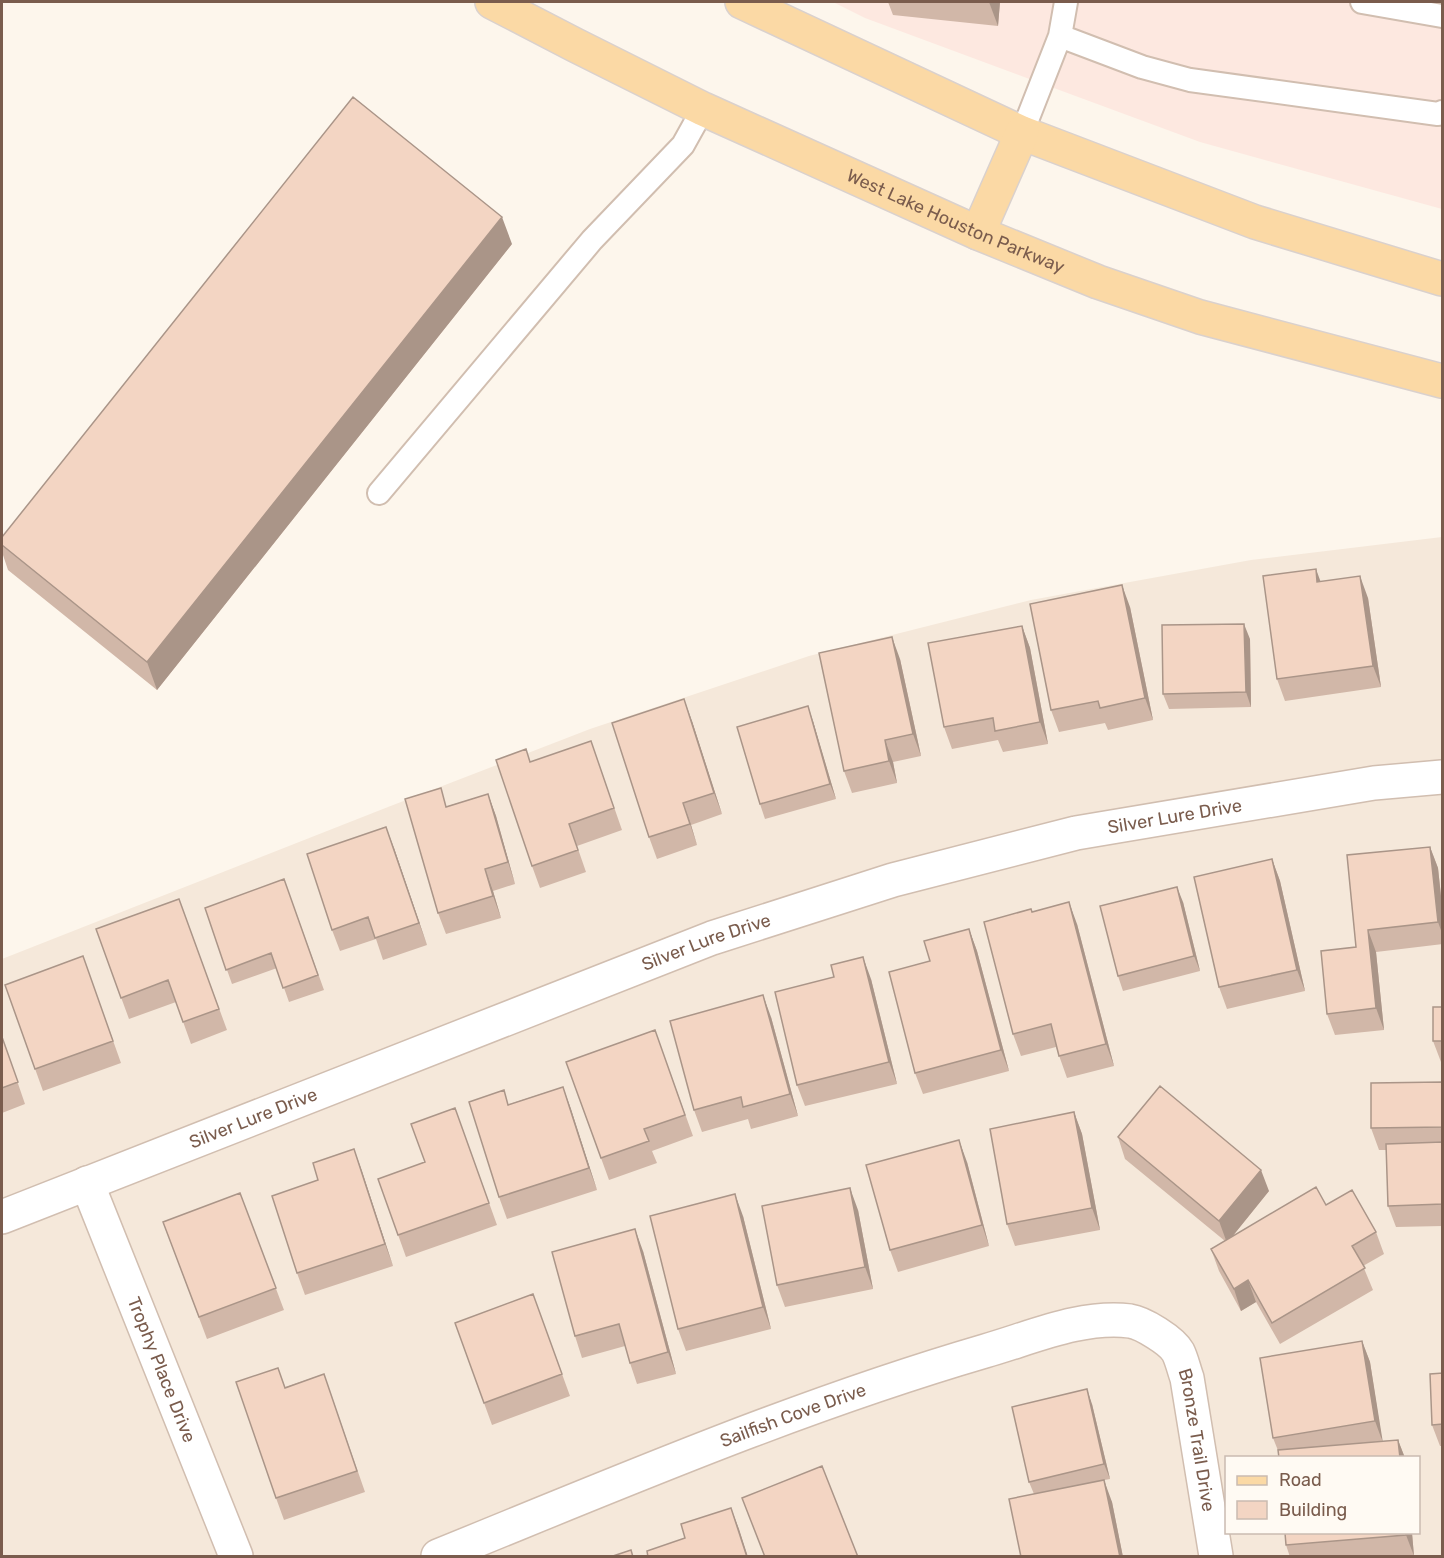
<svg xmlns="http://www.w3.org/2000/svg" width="1444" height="1558" font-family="Rubik,sans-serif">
	<rect width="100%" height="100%" fill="#fdf6ec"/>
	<path fill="#f5e8da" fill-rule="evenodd" d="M 1442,537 L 1442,1556 L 2,1556 L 2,959 L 388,807 L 590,729 L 809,656 L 1031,600 L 1251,560 ZM 1226,1458 L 1418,1458 L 1418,1532 L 1226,1532 Z"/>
	<path fill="#fde8e0" d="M 833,2 L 1442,2 L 1442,209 L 1200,142 L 865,18 Z"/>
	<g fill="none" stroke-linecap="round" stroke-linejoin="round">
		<g stroke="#d1beb0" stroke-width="26">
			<path id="lane" d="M 1362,2 L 1442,16
				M 1060,36 L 1142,67 L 1190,80 L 1438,114 L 1442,112
				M 1022,133 L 1060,36 L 1066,2
				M 379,493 L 592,240 L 683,145 L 703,109"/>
		</g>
		<g stroke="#d1beb0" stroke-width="36">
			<g id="street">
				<path id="s1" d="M 87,1183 L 236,1556"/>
				<path id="s2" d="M 2,1217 L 712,938 L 893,880 L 1076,833 L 1374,783 L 1442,777"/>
				<path id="s3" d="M 438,1556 C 618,1483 797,1406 985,1351 C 1031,1338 1081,1315 1130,1321 C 1143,1323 1172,1341 1178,1352 C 1182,1360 1184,1370 1187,1378 L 1216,1556"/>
			</g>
		</g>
		<g stroke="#dad1cd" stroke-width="36">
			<g id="primary">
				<path id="s4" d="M 492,2 L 575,45 L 703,109 L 978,233 L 1098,282 L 1200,317 L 1442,381"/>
				<path d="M 742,2 L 1022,133 L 1255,222 L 1442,279"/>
				<path d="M 978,233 L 1022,133"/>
			</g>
		</g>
		<use href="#lane" stroke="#fff" stroke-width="22"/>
		<use href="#street" stroke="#fff" stroke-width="33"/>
		<use href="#primary" stroke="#fbd9a5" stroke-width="33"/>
	</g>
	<path fill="#d1b7a8" d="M 888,2 L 1000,2 L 998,26 L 893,15 Z
		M 512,244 L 157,690 L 8,570 L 2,552 L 2,537 Z
		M 1320,582 L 1368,598 L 1381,687 L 1285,701 L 1277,679 Z
		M 1130,607 L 1153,720 L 1108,730 L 1105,723 L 1059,732 L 1051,710 Z
		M 1022,626 L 1030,648 L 1048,744 L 1003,752 L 998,740 L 952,749 L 944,727 Z
		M 1250,639 L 1251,707 L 1169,709 L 1163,694 Z
		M 900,659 L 921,756 L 893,762 L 897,783 L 852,793 L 844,771 Z
		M 692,721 L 722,814 L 691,825 L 697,845 L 657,859 L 649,837 Z
		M 813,721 L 836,799 L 765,819 L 760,804 Z
		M 591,741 L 622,830 L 577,846 L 586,872 L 540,888 L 532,866 L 531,762 Z
		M 488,794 L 496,816 L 515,884 L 493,891 L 501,918 L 446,934 L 438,913 L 448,806 Z
		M 1430,847 L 1438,868 L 1443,915 L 1443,944 L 1376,952 L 1384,1030 L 1335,1035 L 1327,1014 L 1356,947 L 1347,855 Z
		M 394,848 L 427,945 L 383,960 L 376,939 L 340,951 L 332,930 Z
		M 1272,859 L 1280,881 L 1305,991 L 1227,1009 L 1219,987 Z
		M 284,879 L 324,990 L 289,1002 L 277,968 L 232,984 L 205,908 Z
		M 179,899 L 227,1030 L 191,1044 L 176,1002 L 129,1019 L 96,929 Z
		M 1183,902 L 1200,971 L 1123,991 L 1118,976 Z
		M 1032,912 L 1077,924 L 1114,1066 L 1067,1078 L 1056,1047 L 1021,1056 L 1013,1034 Z
		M 969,929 L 977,951 L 1009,1071 L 923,1094 L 915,1073 L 930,961 Z
		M 83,956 L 121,1063 L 43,1091 L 5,985 Z
		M 871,979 L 897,1084 L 805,1106 L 797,1085 Z
		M 1443,1007 L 1443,1062 L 1441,1062 L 1433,1041 Z
		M 771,1017 L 798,1116 L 751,1129 L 748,1119 L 702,1132 L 694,1110 Z
		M 655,1030 L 693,1136 L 652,1151 L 657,1163 L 609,1180 L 566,1062 Z
		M 2,1037 L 25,1104 L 2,1113 Z
		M 1443,1082 L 1443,1226 L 1396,1227 L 1388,1206 L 1386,1150 L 1379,1150 L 1371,1128 Z
		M 563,1087 L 597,1190 L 507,1219 L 499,1197 L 509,1104 Z
		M 455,1108 L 497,1225 L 406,1257 L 378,1179 L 425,1162 Z
		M 1074,1112 L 1082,1134 L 1100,1230 L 1015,1246 L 1007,1224 Z
		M 1118,1137 L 1269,1191 L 1232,1237 L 1326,1205 L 1376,1232 L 1384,1254 L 1363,1266 L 1373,1290 L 1280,1344 L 1256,1302 L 1241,1311 L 1219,1271 L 1211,1249 L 1225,1241 L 1125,1159 Z
		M 354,1149 L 393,1266 L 305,1295 L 297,1273 L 318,1180 Z
		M 967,1162 L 989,1246 L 898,1272 L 890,1250 Z
		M 240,1193 L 284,1310 L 207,1339 L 163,1222 Z
		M 858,1210 L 873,1289 L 785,1307 L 777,1285 Z
		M 743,1216 L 771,1329 L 686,1351 L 678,1329 Z
		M 643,1251 L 676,1374 L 637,1384 L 630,1363 L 625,1346 L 582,1358 L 575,1336 Z
		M 533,1294 L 570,1396 L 492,1425 L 455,1323 Z
		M 1362,1341 L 1370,1362 L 1382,1441 L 1398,1440 L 1405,1458 L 1279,1458 L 1279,1453 L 1273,1438 Z
		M 278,1368 L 285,1387 L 324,1374 L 365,1492 L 284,1520 L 276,1498 Z
		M 1443,1373 L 1443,1446 L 1440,1446 L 1432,1425 Z
		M 1092,1404 L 1110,1479 L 1099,1481 L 1112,1502 L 1123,1557 L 1021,1557 L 1034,1494 L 1029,1482 Z
		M 1412,1533 L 1414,1556 L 1290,1557 L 1286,1545 Z"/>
	<path fill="#aa9588" d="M 989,2 L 1000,2 L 998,26 Z
		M 502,217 L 512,244 L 157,690 L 147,662 Z
		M 1316,569 L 1324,591 L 1317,582 Z
		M 1360,576 L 1368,598 L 1381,687 L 1373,666 Z
		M 1122,585 L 1130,607 L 1153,720 L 1145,698 Z
		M 1244,624 L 1250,639 L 1251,707 L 1246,692 Z
		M 1022,626 L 1030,648 L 1048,744 L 1040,722 Z
		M 892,637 L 900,659 L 921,756 L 913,734 Z
		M 684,699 L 692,721 L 722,814 L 714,793 Z
		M 808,706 L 813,721 L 836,799 L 830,784 Z
		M 885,740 L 893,762 L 897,783 L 889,761 Z
		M 488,794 L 496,816 L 515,884 L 508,862 Z
		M 683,803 L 691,825 L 697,845 Z
		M 386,827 L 394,848 L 427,945 L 419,923 Z
		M 1430,847 L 1438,868 L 1443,915 L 1443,936 L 1438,922 Z
		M 1272,859 L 1280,881 L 1305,991 L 1297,970 Z
		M 485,869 L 493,891 L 501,918 L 493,896 Z
		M 1177,887 L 1183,902 L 1200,971 L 1194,956 Z
		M 1069,902 L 1077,924 L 1114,1066 L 1106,1044 Z
		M 969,929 L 977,951 L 1009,1071 L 1001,1050 Z
		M 1368,930 L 1376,952 L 1384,1030 L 1376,1008 Z
		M 863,957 L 871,979 L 897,1084 L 889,1062 Z
		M 763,995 L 771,1017 L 798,1116 L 790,1094 Z
		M 563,1087 L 571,1109 L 597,1190 L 589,1168 Z
		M 1074,1112 L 1082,1134 L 1100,1230 L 1092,1208 Z
		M 959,1140 L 967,1162 L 989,1246 L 982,1225 Z
		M 354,1149 L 362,1171 L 393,1266 L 385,1244 Z
		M 1261,1170 L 1269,1191 L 1227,1243 L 1219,1221 Z
		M 850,1188 L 858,1210 L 873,1289 L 865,1267 Z
		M 735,1194 L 743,1216 L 771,1329 L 763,1307 Z
		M 635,1229 L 643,1251 L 676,1374 L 668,1352 Z
		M 1248,1280 L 1256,1302 L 1241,1311 L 1234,1289 Z
		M 1362,1341 L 1370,1362 L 1383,1443 L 1375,1421 Z
		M 1087,1389 L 1092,1404 L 1110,1479 L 1104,1464 Z
		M 1398,1440 L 1405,1458 L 1400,1458 Z
		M 1104,1480 L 1112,1502 L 1123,1557 L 1120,1557 Z
		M 731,1508 L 739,1529 L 748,1557 L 747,1557 Z
		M 1406,1533 L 1412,1533 L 1414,1556 L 1406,1535 Z"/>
	<path fill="#f3d5c3" stroke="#aa9588" stroke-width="1.5" d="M 353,97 L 502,217 L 147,662 L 2,545 L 2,537 Z
		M 1316,569 L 1317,582 L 1360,576 L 1373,666 L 1277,679 L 1263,576 Z
		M 1122,585 L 1145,698 L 1100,708 L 1098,701 L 1051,710 L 1030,604 Z
		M 1244,624 L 1246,692 L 1163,694 L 1162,625 Z
		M 1022,626 L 1040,722 L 995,731 L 993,718 L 944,727 L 928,643 Z
		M 892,637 L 913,734 L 885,740 L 889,761 L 844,771 L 819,653 Z
		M 684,699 L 714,793 L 683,803 L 690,824 L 649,837 L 612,723 Z
		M 808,706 L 830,784 L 760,804 L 737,727 Z
		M 591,741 L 614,808 L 569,824 L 578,850 L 532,866 L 496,760 L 526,749 L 530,762 Z
		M 441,788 L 446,807 L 488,794 L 508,862 L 485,869 L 493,896 L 438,913 L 405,799 Z
		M 386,827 L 419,923 L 375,938 L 368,917 L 332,930 L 307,854 Z
		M 1430,847 L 1438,922 L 1368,930 L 1376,1008 L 1327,1014 L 1321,951 L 1356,947 L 1347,855 Z
		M 1272,859 L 1297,970 L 1219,987 L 1194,877 Z
		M 284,879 L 318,975 L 283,988 L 271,953 L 226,970 L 205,908 Z
		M 1177,887 L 1194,956 L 1118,976 L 1100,906 Z
		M 179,899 L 219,1009 L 183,1022 L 168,980 L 121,998 L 96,929 Z
		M 1069,902 L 1106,1044 L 1059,1056 L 1051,1024 L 1013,1034 L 984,922 L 1031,909 L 1032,912 Z
		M 969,929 L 1001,1050 L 915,1073 L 889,972 L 930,961 L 924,941 Z
		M 83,956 L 113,1041 L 35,1069 L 5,985 Z
		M 863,957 L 889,1062 L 797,1085 L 775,992 L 834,977 L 831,965 Z
		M 763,995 L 790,1094 L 743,1107 L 741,1097 L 694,1110 L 670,1021 Z
		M 1433,1007 L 1443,1007 L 1443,1041 L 1433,1041 Z
		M 655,1030 L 685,1115 L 644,1129 L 649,1141 L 601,1158 L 566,1062 Z
		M 2,1037 L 18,1082 L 2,1088 Z
		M 1443,1082 L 1443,1127 L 1371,1128 L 1371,1083 Z
		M 1160,1086 L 1261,1170 L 1219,1221 L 1118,1137 Z
		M 563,1087 L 589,1168 L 499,1197 L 469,1102 L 504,1090 L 508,1105 Z
		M 455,1108 L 489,1203 L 398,1235 L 378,1179 L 425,1162 L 411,1124 Z
		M 1074,1112 L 1092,1208 L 1007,1224 L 990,1129 Z
		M 959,1140 L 982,1225 L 890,1250 L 866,1165 Z
		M 1443,1142 L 1443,1204 L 1388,1206 L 1386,1144 Z
		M 354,1149 L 385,1244 L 297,1273 L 272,1196 L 318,1180 L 313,1163 Z
		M 1316,1187 L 1326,1205 L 1352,1190 L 1376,1232 L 1352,1246 L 1365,1268 L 1272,1323 L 1248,1280 L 1234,1289 L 1211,1249 Z
		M 850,1188 L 865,1267 L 777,1285 L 762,1206 Z
		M 240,1193 L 276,1288 L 199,1317 L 163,1222 Z
		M 735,1194 L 763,1307 L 678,1329 L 650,1216 Z
		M 635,1229 L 668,1352 L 630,1363 L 619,1324 L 575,1336 L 552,1252 Z
		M 533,1294 L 562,1374 L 484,1403 L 455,1323 Z
		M 1362,1341 L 1375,1421 L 1273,1438 L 1260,1358 Z
		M 278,1368 L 285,1388 L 324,1374 L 357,1471 L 276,1498 L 236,1382 Z
		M 1443,1373 L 1443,1424 L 1432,1425 L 1430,1374 Z
		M 1087,1389 L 1104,1464 L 1029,1482 L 1012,1407 Z
		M 1398,1440 L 1400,1458 L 1279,1458 L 1278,1450 Z
		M 822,1466 L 858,1557 L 765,1557 L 742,1498 Z
		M 1104,1480 L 1120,1557 L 1021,1557 L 1009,1499 Z
		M 731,1508 L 747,1557 L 648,1557 L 647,1551 L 685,1538 L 681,1524 Z
		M 1285,1533 L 1406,1533 L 1406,1535 L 1286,1545 Z
		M 631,1550 L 633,1557 L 610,1557 Z"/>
	<g text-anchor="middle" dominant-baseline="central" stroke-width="6" stroke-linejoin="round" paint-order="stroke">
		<g font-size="18" fill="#7a5c4d" stroke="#fffaf3">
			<text stroke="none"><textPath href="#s4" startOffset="513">West Lake Houston Parkway</textPath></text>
			<text stroke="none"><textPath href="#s2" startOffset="1242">Silver Lure Drive</textPath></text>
			<text stroke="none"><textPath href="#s2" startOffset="756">Silver Lure Drive</textPath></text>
			<text stroke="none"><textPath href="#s2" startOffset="270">Silver Lure Drive</textPath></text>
			<text stroke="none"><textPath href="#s1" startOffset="201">Trophy Place Drive</textPath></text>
			<text stroke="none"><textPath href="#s3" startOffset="382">Sailfish Cove Drive</textPath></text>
			<text stroke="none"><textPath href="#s3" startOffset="882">Bronze Trail Drive</textPath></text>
		</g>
	</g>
	<rect width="1444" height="1558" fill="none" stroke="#7a5c4d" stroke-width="6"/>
	<rect x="1225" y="1456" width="195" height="78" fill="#fffaf3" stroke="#cabbb1" stroke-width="1.5"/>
	<rect x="1237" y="1476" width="30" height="9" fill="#fbd9a5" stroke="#cabbb1" stroke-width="1.5"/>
	<text x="1279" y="1486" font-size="18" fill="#7a5c4d">Road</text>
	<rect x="1237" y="1501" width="30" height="18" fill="#f3d5c3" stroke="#cabbb1" stroke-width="1.5"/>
	<text x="1279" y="1516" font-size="18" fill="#7a5c4d">Building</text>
</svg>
